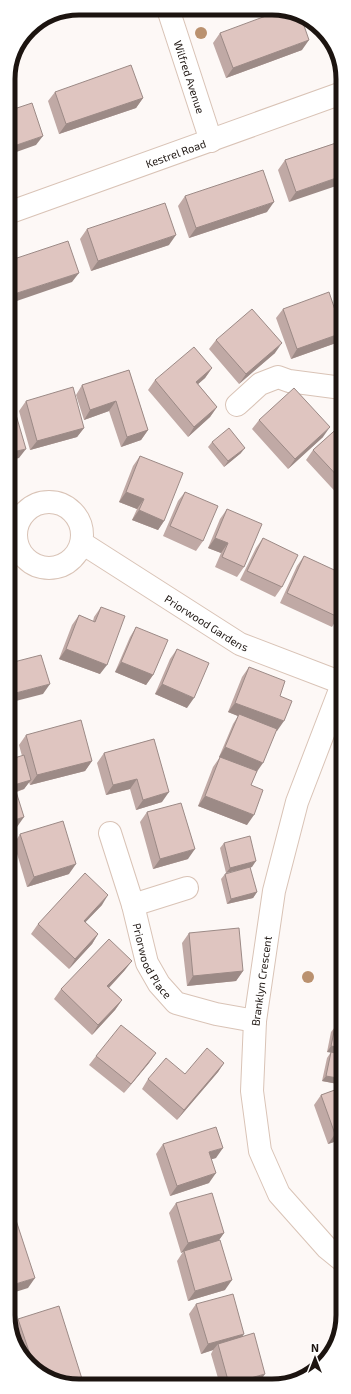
<svg xmlns="http://www.w3.org/2000/svg" width="351" height="1394" font-family="'Exo 2',sans-serif">
	<rect width="100%" height="100%" fill="#fdf8f6"/>
	<g fill="none" stroke-linecap="round" stroke-linejoin="round">
		<g stroke="#d9c3b6" stroke-width="24">
			<g id="minor">
				<path id="s1" d="M 169,12 L 211,141"/>
				<path id="s2" d="M 8,213 L 342,93"/>
				<path d="M 237,405 L 260,384 L 278,377 L 289,381 L 342,388"/>
				<circle cx="49" cy="535" r="33"/>
				<path id="s3" d="M 82,543 L 240,644 L 342,683"/>
				<path d="M 343,682 L 297,802 L 274,891 L 255,1021 L 252,1091 L 260,1151 L 279,1194 L 327,1248 L 343,1261"/>
				<path id="s4" d="M 110,833 L 133,905 L 147,963 L 159,984 L 176,1003 L 216,1014 L 255,1021"/>
				<path d="M 133,905 L 187,888"/>
			</g>
		</g>
		<use href="#minor" stroke="#fff" stroke-width="22"/>
	</g>
	<g fill="#ba916f">
		<circle cx="201" cy="33" r="6"/>
		<circle cx="308" cy="977" r="6"/>
	</g>
	<path fill="#c0a9a5" d="M 320,29 L 325,32 L 329,41 L 325,42 Z
		M 220,33 L 302,50 L 226,78 L 213,43 Z
		M 55,92 L 143,98 L 136,108 L 59,134 L 48,101 Z
		M 342,141 L 289,202 L 278,170 L 285,160 Z
		M 185,196 L 267,212 L 189,238 L 178,206 Z
		M 87,229 L 169,245 L 91,271 L 80,239 Z
		M 342,303 L 342,324 L 337,310 Z
		M 283,309 L 336,343 L 291,359 L 276,318 Z
		M 216,340 L 275,353 L 239,384 L 209,349 Z
		M 212,368 L 205,378 L 198,384 L 217,407 L 210,417 L 188,437 L 148,390 L 155,380 Z
		M 129,370 L 148,430 L 141,440 L 121,447 L 109,411 L 84,420 L 76,395 L 82,385 Z
		M 26,401 L 84,428 L 77,437 L 30,450 L 19,411 Z
		M 259,420 L 323,437 L 288,469 L 252,429 Z
		M 342,424 L 342,499 L 306,460 L 313,450 Z
		M 212,442 L 241,453 L 224,467 L 208,447 Z
		M 140,456 L 164,521 L 158,530 L 132,520 L 137,509 L 119,502 L 133,466 Z
		M 185,492 L 203,541 L 196,551 L 163,536 L 178,501 Z
		M 227,509 L 244,567 L 237,577 L 215,567 L 221,553 L 208,548 L 220,519 Z
		M 263,538 L 282,587 L 275,597 L 240,580 L 256,548 Z
		M 304,556 L 338,617 L 332,627 L 280,603 L 297,566 Z
		M 101,607 L 100,674 L 59,659 L 72,625 L 79,615 L 93,621 L 94,617 Z
		M 136,627 L 153,675 L 146,685 L 115,672 L 130,637 Z
		M 177,649 L 187,708 L 155,694 L 170,659 Z
		M 249,667 L 280,696 L 277,731 L 276,731 L 256,773 L 251,785 L 247,825 L 198,806 L 213,767 L 220,757 L 219,757 L 233,724 L 238,716 L 228,712 L 242,677 Z
		M 26,735 L 92,761 L 85,771 L 30,785 L 29,782 L 24,789 L 17,792 L 17,827 L 8,829 L 22,756 L 19,745 Z
		M 154,739 L 162,802 L 136,810 L 130,789 L 106,795 L 97,763 L 104,753 Z
		M 147,812 L 188,859 L 153,869 L 140,822 Z
		M 20,834 L 69,874 L 27,887 L 14,844 Z
		M 224,843 L 252,867 L 226,873 L 220,848 Z
		M 225,874 L 257,892 L 253,898 L 227,904 L 221,879 Z
		M 102,905 L 85,922 L 98,934 L 92,944 L 69,969 L 31,934 L 38,924 Z
		M 189,933 L 243,971 L 236,981 L 187,986 L 182,943 Z
		M 125,970 L 109,988 L 122,1000 L 115,1010 L 92,1035 L 54,999 L 61,989 Z
		M 335,1027 L 343,1028 L 343,1054 L 327,1052 L 331,1032 Z
		M 331,1052 L 343,1055 L 343,1085 L 322,1081 L 327,1058 Z
		M 156,1053 L 149,1063 L 124,1093 L 89,1065 L 96,1056 Z
		M 224,1063 L 218,1072 L 177,1120 L 142,1089 L 148,1079 L 185,1074 Z
		M 343,1087 L 343,1139 L 328,1144 L 314,1105 L 321,1095 Z
		M 163,1144 L 216,1158 L 211,1159 L 209,1183 L 170,1196 L 156,1154 Z
		M 176,1203 L 224,1233 L 218,1241 L 225,1290 L 188,1301 L 177,1261 L 183,1252 L 181,1253 L 169,1213 Z
		M 196,1304 L 242,1337 L 259,1383 L 252,1385 L 220,1385 L 211,1354 L 213,1350 L 201,1354 L 189,1314 Z
		M 18,1319 L 65,1385 L 26,1362 L 14,1335 L 12,1329 Z"/>
	<path fill="#9c8a86" d="M 328,38 L 329,41 L 325,42 Z
		M 309,40 L 302,50 L 226,78 L 233,68 Z
		M 143,98 L 136,108 L 59,134 L 66,124 Z
		M 43,136 L 36,145 L 8,155 L 8,148 Z
		M 342,176 L 342,184 L 289,202 L 296,192 Z
		M 274,202 L 267,212 L 189,238 L 196,228 Z
		M 176,235 L 169,245 L 91,271 L 98,261 Z
		M 79,273 L 72,282 L 8,304 L 8,296 Z
		M 342,333 L 336,343 L 291,359 L 297,349 Z
		M 282,343 L 275,353 L 239,384 L 246,374 Z
		M 212,368 L 205,378 L 189,392 L 196,382 Z
		M 116,401 L 109,411 L 84,420 L 90,410 Z
		M 217,407 L 210,417 L 188,437 L 194,427 Z
		M 330,427 L 323,437 L 288,469 L 295,459 Z
		M 84,428 L 77,437 L 30,450 L 37,441 Z
		M 148,430 L 141,440 L 121,447 L 127,437 Z
		M 245,448 L 241,453 L 224,467 L 228,461 Z
		M 26,449 L 19,458 L 8,461 L 8,453 Z
		M 126,492 L 144,499 L 137,509 L 119,502 Z
		M 139,510 L 164,521 L 158,530 L 132,520 Z
		M 215,538 L 228,543 L 221,553 L 208,548 Z
		M 66,649 L 107,665 L 100,674 L 59,659 Z
		M 121,662 L 153,675 L 146,685 L 115,672 Z
		M 50,684 L 43,694 L 8,703 L 8,695 Z
		M 162,684 L 194,698 L 187,708 L 155,694 Z
		M 235,703 L 284,721 L 277,731 L 238,716 L 239,714 L 238,716 L 228,712 Z
		M 225,747 L 263,763 L 256,773 L 219,757 Z
		M 92,761 L 85,771 L 30,785 L 37,775 Z
		M 137,779 L 130,789 L 106,795 L 113,785 Z
		M 31,780 L 24,789 L 8,794 L 14,785 Z
		M 169,792 L 162,802 L 136,810 L 143,800 Z
		M 205,796 L 254,815 L 247,825 L 198,806 Z
		M 24,817 L 17,827 L 8,829 L 8,822 Z
		M 195,849 L 188,859 L 153,869 L 160,859 Z
		M 256,861 L 252,867 L 226,873 L 230,868 Z
		M 76,864 L 69,874 L 27,887 L 34,877 Z
		M 257,892 L 253,898 L 227,904 L 231,899 Z
		M 108,895 L 102,905 L 77,931 L 84,921 Z
		M 98,934 L 92,944 L 69,969 L 75,959 Z
		M 132,961 L 125,970 L 101,996 L 107,986 Z
		M 243,971 L 236,981 L 187,986 L 193,976 Z
		M 122,1000 L 115,1010 L 92,1035 L 98,1025 Z
		M 331,1046 L 343,1048 L 343,1054 L 327,1052 Z
		M 156,1053 L 149,1063 L 124,1093 L 131,1084 Z
		M 224,1063 L 218,1072 L 177,1120 L 184,1110 Z
		M 326,1076 L 343,1079 L 343,1085 L 322,1081 Z
		M 343,1131 L 343,1139 L 328,1144 L 335,1134 Z
		M 223,1148 L 216,1158 L 202,1162 L 209,1152 Z
		M 216,1173 L 209,1183 L 170,1196 L 177,1186 Z
		M 224,1233 L 217,1243 L 184,1251 L 183,1252 L 181,1253 L 188,1243 Z
		M 35,1278 L 28,1288 L 9,1294 L 9,1286 Z
		M 232,1280 L 225,1290 L 188,1301 L 195,1291 Z
		M 244,1334 L 237,1344 L 218,1344 L 213,1350 L 201,1354 L 208,1344 Z
		M 265,1374 L 259,1383 L 252,1385 L 229,1385 L 229,1384 Z
		M 83,1382 L 81,1385 L 76,1385 Z"/>
	<path fill="#dfc5c0" stroke="#9c8a86" d="M 282,10 L 290,10 L 301,17 L 309,40 L 233,68 L 220,33 Z
		M 131,65 L 143,98 L 66,124 L 55,92 Z
		M 32,103 L 43,136 L 8,148 L 8,111 Z
		M 342,141 L 342,176 L 296,192 L 285,160 Z
		M 263,170 L 274,202 L 196,228 L 185,196 Z
		M 165,203 L 176,235 L 98,261 L 87,229 Z
		M 68,241 L 79,273 L 8,296 L 8,261 Z
		M 329,292 L 342,331 L 342,333 L 297,349 L 283,309 Z
		M 252,309 L 282,343 L 246,374 L 216,340 Z
		M 194,347 L 212,368 L 196,382 L 217,407 L 194,427 L 155,380 Z
		M 129,370 L 148,430 L 127,437 L 116,401 L 90,410 L 82,385 Z
		M 73,387 L 84,428 L 37,441 L 26,401 Z
		M 294,388 L 330,427 L 295,459 L 259,420 Z
		M 14,408 L 26,449 L 8,453 L 8,410 Z
		M 342,424 L 343,482 L 313,450 Z
		M 229,428 L 245,448 L 228,461 L 212,442 Z
		M 140,456 L 183,473 L 164,521 L 139,510 L 144,499 L 126,492 Z
		M 185,492 L 218,506 L 203,541 L 170,526 Z
		M 227,509 L 262,524 L 244,567 L 222,557 L 228,543 L 215,538 Z
		M 263,538 L 298,555 L 282,587 L 247,571 Z
		M 304,556 L 343,574 L 343,608 L 338,617 L 287,593 Z
		M 101,607 L 125,616 L 107,665 L 66,649 L 79,615 L 95,622 Z
		M 136,627 L 168,640 L 153,675 L 121,662 Z
		M 177,649 L 209,663 L 194,698 L 162,684 Z
		M 41,655 L 50,684 L 8,695 L 8,658 L 10,663 Z
		M 249,667 L 285,681 L 280,696 L 292,701 L 284,721 L 235,703 Z
		M 239,714 L 277,729 L 263,763 L 225,747 Z
		M 81,720 L 92,761 L 37,775 L 26,735 Z
		M 154,739 L 169,792 L 143,800 L 137,779 L 113,785 L 104,753 Z
		M 24,755 L 31,780 L 14,785 L 24,817 L 8,822 L 8,760 Z
		M 220,757 L 257,771 L 251,785 L 263,790 L 254,815 L 205,796 Z
		M 181,803 L 195,849 L 160,859 L 147,812 Z
		M 63,821 L 76,864 L 34,877 L 20,834 Z
		M 250,836 L 256,861 L 230,868 L 224,843 Z
		M 250,867 L 257,892 L 231,899 L 225,874 Z
		M 85,873 L 108,895 L 84,921 L 98,934 L 75,959 L 38,924 Z
		M 239,928 L 243,971 L 193,976 L 189,933 Z
		M 109,939 L 132,961 L 107,986 L 122,1000 L 98,1025 L 61,989 Z
		M 121,1025 L 156,1053 L 131,1084 L 96,1056 Z
		M 335,1027 L 343,1028 L 343,1048 L 331,1046 Z
		M 207,1048 L 224,1063 L 184,1110 L 148,1079 L 166,1058 L 185,1074 Z
		M 331,1052 L 343,1055 L 343,1079 L 326,1076 Z
		M 343,1087 L 343,1131 L 335,1134 L 321,1095 Z
		M 216,1127 L 223,1148 L 209,1152 L 216,1173 L 177,1186 L 163,1144 Z
		M 212,1193 L 224,1233 L 188,1243 L 176,1203 Z
		M 10,1202 L 35,1278 L 9,1286 L 9,1203 Z
		M 220,1240 L 232,1280 L 195,1291 L 184,1251 Z
		M 233,1294 L 244,1334 L 208,1344 L 196,1304 Z
		M 59,1306 L 83,1382 L 76,1385 L 65,1385 L 34,1366 L 18,1319 Z
		M 254,1333 L 265,1374 L 229,1384 L 218,1344 Z"/>
	<g text-anchor="middle" dominant-baseline="central" stroke-width="4" stroke-linejoin="round" paint-order="stroke">
		<g font-size="11" fill="#1c1410" stroke="#fff">
			<text stroke="none"><textPath href="#s1" startOffset="68">Wilfred Avenue</textPath></text>
			<text stroke="none"><textPath href="#s2" startOffset="178">Kestrel Road</textPath></text>
			<text stroke="none"><textPath href="#s3" startOffset="148">Priorwood Gardens</textPath></text>
			<text stroke="none"><textPath href="#s4" startOffset="135">Priorwood Place</textPath></text>
			<text transform="translate(261 981) rotate(-82)">Branklyn Crescent</text>
		</g>
	</g>
	<path d="M0 0H351V1394H0ZM79 15H272A64 64 0 0 1 336 79V1315A64 64 0 0 1 272 1379H79A64 64 0 0 1 15 1315V79A64 64 0 0 1 79 15Z" fill="#fff" fill-rule="evenodd"/>
	<path fill="none" stroke="#1c1410" stroke-width="5" d="M79 15H272A64 64 0 0 1 336 79V1315A64 64 0 0 1 272 1379H79A64 64 0 0 1 15 1315V79A64 64 0 0 1 79 15Z"/>
	<g transform="translate(315 1358)" stroke="#ffffff" stroke-width="3" paint-order="stroke">
	<path d="M0-3L7 15L0 10L-7 15Z" fill="#1c1410"/>
	<text y="-6" font-size="11" font-weight="bold" text-anchor="middle" fill="#1c1410">N</text>
	</g>
</svg>
